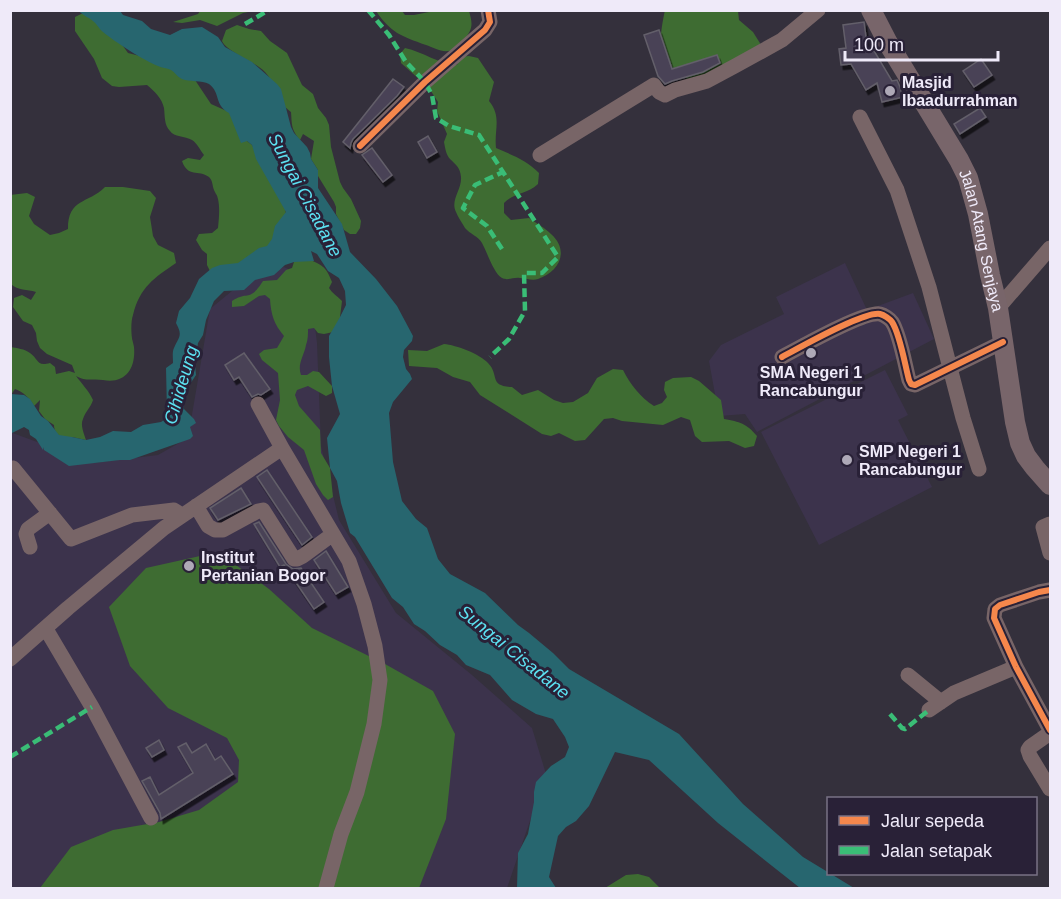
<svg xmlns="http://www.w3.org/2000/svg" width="1061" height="899" font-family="Helvetica,sans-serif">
	<defs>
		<filter id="shadow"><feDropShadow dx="2.5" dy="4.5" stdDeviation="0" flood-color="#0009"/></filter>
	</defs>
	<rect width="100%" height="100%" fill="#34303c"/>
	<path fill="#3c334c" d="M 845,263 L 867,310 L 913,293 L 934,339 L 757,432 L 745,414 L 719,416 L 709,361 L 721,345 L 784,314 L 776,297 Z
		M 284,267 L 309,279 L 317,343 L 321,446 L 339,520 L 396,613 L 472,675 L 532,728 L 546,774 L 507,888 L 11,888 L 10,432 L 94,463 L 158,455 L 188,438 L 210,309 L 243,282 Z
		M 885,370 L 908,415 L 898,420 L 932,487 L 819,545 L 761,432 Z"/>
	<path fill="#3e6c32" d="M 665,10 L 738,11 L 739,20 L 753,32 L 763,48 L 696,82 L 680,76 L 665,67 C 659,44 660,34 665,10 Z
		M 200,11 L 200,10 L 253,11 L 243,13 L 217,26 L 200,20 L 182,23 L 173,22 L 198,14 Z
		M 376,11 L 402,11 L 405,15 L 414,15 L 434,11 L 469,11 C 473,25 473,29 463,41 C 459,46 456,51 448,51 C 441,52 432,47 426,45 C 401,36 391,33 376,11 Z
		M 88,13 L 123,46 L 128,53 L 140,56 L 148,54 L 193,77 L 211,104 L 229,112 L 247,141 L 252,145 L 285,202 L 286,217 L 276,242 L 242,263 L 210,271 L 207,265 L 207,254 L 202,250 L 196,240 L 199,234 L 212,233 L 218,228 C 219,218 220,208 218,199 C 217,194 216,195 214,190 C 212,185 213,181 209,177 C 198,169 188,178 182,161 L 188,158 L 200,160 L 204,155 C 200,150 197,143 192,140 C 185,136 174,137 170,131 C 164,125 165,116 164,108 C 162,98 154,91 147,85 L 119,87 L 112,86 L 102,78 L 94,59 L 75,31 L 75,17 L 81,14 Z
		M 237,25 L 249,29 L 261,31 L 270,41 L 287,53 L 302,85 L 313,94 L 318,108 L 326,118 L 329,125 L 331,147 L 340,182 L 343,188 L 351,199 L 361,221 L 360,228 L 356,234 L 350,234 L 344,230 L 336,214 L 336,207 L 334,202 L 318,176 L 318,170 L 311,159 L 314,141 L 303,134 L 300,140 C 291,129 292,125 291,112 C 286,108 280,103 277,98 C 271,87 275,83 265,72 C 254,61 227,52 222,41 L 226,30 Z
		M 405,48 C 423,52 439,64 457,65 L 460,57 L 469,56 L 478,58 L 494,82 L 489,101 C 502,117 494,129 496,148 C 512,155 527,160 539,173 L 538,184 C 526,195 515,192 504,203 L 504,213 L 511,220 L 529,218 C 536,223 545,228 551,234 C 570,251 559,272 538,279 C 532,281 525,278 520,278 C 513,277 508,281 502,278 C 494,274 487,252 482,243 C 478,236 470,234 465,228 C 462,223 458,217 456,212 C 450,200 462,190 461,177 C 460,167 456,165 450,159 C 446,155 445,147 444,142 L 447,134 L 437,111 L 438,102 L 429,88 L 401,63 L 400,54 Z
		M 105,187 L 123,187 L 150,191 L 156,198 L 150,217 L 153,236 L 158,245 L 174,253 L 176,263 C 154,278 140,287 133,315 C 131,321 131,331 132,338 C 132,339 134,346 134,347 C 136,369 125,384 103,380 C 92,378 87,382 76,376 C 82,384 89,391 93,400 C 91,407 85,412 83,419 C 80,425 84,434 86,440 L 72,437 L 64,439 C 58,435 54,432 54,425 L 45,419 L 39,411 L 40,400 L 34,406 C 30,398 23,392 15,389 L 11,395 L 11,347 C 16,348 25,349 30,353 C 39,359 36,367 50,363 L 55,367 L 56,374 L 69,371 L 75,373 L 72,365 L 47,354 L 40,348 L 37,341 L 36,333 L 32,325 L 23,321 L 13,307 L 14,298 L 22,295 L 31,300 L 36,292 C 27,289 18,291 11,284 L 10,195 L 27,193 L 35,197 L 29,216 L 34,224 L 50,235 L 59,233 L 68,229 C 68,198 88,204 105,187 Z
		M 306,258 C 322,265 326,266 332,282 L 329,288 C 332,293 337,296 342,301 L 340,317 L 344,323 L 338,331 L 324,334 L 318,333 L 314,328 L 308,329 C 308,334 308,340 306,345 C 304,356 297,364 301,375 L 307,375 L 313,371 L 319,372 L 332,386 L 332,393 L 326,396 L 308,386 L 297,390 L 295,395 L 299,406 L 320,430 L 321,453 L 330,468 L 333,497 L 328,500 L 323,495 L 316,484 L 304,450 L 288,437 L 279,426 L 276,420 L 280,400 L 278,373 L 262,360 L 259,354 L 264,350 L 277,348 L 284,336 C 274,324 271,315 270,299 L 265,295 L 259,296 L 244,306 L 232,307 L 232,301 C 248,290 249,303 263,281 L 277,280 L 286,270 L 292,268 L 294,262 Z
		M 444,344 C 456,345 480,354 488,363 C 500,375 488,386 512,387 L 522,395 L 538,390 L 554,400 L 563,403 L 573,402 L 588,393 L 597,378 L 613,369 L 623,370 C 630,384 641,398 654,406 L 662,403 L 667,397 L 664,390 L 665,382 L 673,378 L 691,377 L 699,381 L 721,400 L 724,419 C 740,422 746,423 757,436 L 754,446 L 745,448 L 729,441 L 702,442 L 695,436 L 690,420 L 681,417 L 663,425 L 622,421 L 613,418 L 604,419 L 585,440 L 575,441 L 559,433 L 551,436 L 542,434 L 480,395 L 470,382 L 453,377 L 437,368 L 409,366 L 408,350 L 427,351 Z
		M 218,552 L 269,589 L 312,628 L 385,664 L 433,691 L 455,734 L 446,819 L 419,888 L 40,888 L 71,847 L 113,830 L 159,822 L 199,810 L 238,782 L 239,760 L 227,738 L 168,708 L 130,666 L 109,607 L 146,568 Z
		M 638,874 L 649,877 L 660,888 L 605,888 L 626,875 Z"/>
	<path fill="#27666f" d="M 79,11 L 120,11 L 123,15 L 142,21 L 151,29 L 170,35 L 182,29 L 202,27 L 218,37 L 225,47 L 252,62 L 277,84 L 281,89 L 291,127 L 294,133 L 307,147 L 310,153 L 311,159 L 318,170 L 318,188 L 342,224 L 350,252 L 376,279 L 397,306 L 413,336 L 412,341 L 404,350 L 403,357 L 406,369 L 410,374 L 412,379 L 393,402 L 389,413 L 393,462 L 402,501 L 416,519 L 427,528 L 438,559 L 450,574 L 485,593 L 518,625 L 529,633 L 553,653 L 569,669 L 679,734 L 743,804 L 803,857 L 854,888 L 800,888 L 718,823 L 649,760 L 615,752 L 589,806 L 576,821 L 566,827 L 558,836 L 549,877 L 556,888 L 517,888 L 518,853 L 528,834 L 534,802 L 534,792 L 536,782 L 551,766 L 565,757 L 569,747 L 565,737 L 553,719 L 536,714 L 512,700 L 490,675 L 466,665 L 457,655 L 440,645 L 425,631 L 414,624 L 403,607 L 392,598 L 355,537 L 350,533 L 341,503 L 337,481 L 330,468 L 327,438 L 340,414 L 332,386 L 329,357 L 329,336 L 340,317 L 346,305 L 345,291 L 339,278 L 328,271 L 317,254 L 311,251 L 314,261 L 294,262 L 285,265 L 274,275 L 255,280 L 244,290 L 224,291 L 214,301 L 206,320 L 203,335 L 198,343 L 195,365 L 196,375 L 190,384 L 183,404 L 184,409 L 194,419 L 196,423 L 190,427 L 193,436 L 190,439 L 130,460 L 120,460 L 69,466 L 44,450 L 43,447 L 43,450 L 36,439 L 30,435 L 29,430 L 24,427 L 12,433 L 11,432 L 11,394 L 24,395 L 30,399 L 41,416 L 48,421 L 59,435 L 72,437 L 86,440 L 100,437 L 113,431 L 131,432 L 143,425 L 161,422 L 164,420 L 167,412 L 166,368 L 173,363 C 173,358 172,352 174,348 C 179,336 183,336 176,323 L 179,311 L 190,298 L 199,279 L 212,268 L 220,265 L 238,263 L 259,248 L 267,246 L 272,239 L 275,226 L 286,212 L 256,159 L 252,145 L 247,141 L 241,143 L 229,113 C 214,105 221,93 209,84 C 202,80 189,82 182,79 C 177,77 175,72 171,70 C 167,68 162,68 158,66 C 143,60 115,42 103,32 C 99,29 97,24 93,21 C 89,17 83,16 79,11 Z"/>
	<path fill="#4a4356" stroke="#635f6a" stroke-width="1.5" filter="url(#shadow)" d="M 864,22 L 868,52 L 873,49 L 892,81 L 897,80 L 900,87 L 903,97 L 882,102 L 877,83 L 866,90 L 851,64 L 841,65 L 839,49 L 846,48 L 843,25 Z
		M 659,30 L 672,69 L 717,55 L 720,63 L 703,72 L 672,81 L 665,84 L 658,76 L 644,35 Z
		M 981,59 L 992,75 L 974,87 L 963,71 Z
		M 393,79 L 404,87 L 397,96 L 353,139 L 351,143 L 350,148 L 343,142 Z
		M 980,108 L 986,117 L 960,134 L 954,124 Z
		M 428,136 L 437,152 L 427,158 L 418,142 Z
		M 372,148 L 392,175 L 383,182 L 362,155 Z
		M 244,353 L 270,389 L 261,395 L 258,394 L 252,397 L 239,377 L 234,380 L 225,365 Z
		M 267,470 L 312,537 L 302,545 L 257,477 Z
		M 241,488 L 251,504 L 218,520 L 210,508 Z
		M 259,522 L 286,564 L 293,569 L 301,568 L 324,602 L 314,609 L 284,565 L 280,567 L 254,524 Z
		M 326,551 L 348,587 L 336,594 L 314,560 Z
		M 159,740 L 164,750 L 152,757 L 146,748 Z
		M 186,743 L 192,753 L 206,744 L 215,760 L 221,756 L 233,774 L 161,819 L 160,813 L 142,781 L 150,777 L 159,795 L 193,773 L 178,747 Z"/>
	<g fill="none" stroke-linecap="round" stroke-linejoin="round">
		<path stroke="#786567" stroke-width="15" d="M 860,117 L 897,190 L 929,287 L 963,418 L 979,469
			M 360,146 L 425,82 L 485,30 L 490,22 L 488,10
			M 540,155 L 654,85 L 659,92 L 665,95 L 675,90 L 707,81 L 735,66 L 782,40 L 818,10
			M 998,308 L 1050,248
			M 782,357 C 799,348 864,311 880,314 C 884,315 890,319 892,322 C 900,334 905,365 909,380 L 911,384 L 915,385 L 1003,342
			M 258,404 L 282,448
			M 10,470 L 13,468 L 71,539 L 132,515 L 174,510 L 182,515
			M 196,506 L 208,526 L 215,530 L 223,530 L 258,511 L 263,510 L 294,559 L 297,559 L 303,556 L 333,534
			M 1050,524 L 1043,527 L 1050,553
			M 30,547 L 26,534 L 28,529 L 50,513
			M 1050,590 L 1039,592 L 1000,605 L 995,609 L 994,618 L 1016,667 L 1050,730
			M 46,629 L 92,707 L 151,818
			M 10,659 L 68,608 L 164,528 L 282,448 L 349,561 L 364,604 L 375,646 L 380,680 L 374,724 L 357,792 L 341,834 L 326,888
			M 908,675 L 941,702
			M 929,710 L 954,693 L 1016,667
			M 1050,733 L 1030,747 L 1028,750 L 1030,756 L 1050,789"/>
		<path stroke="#78656a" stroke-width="20" id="s1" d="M 871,10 L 888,43 L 959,160 L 968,178 L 978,214 L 990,275 L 998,308 L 1015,422 L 1020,443 L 1026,456 L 1035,468 L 1050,485"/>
		<path stroke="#3abd76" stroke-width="4.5" stroke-dasharray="9 4.5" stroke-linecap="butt" d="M 368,10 L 389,35 L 406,62 L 425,82 L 432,95 L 436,118 L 449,126 L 479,135 L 558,257 L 542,273 L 524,273 L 525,311 L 509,339 L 490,357
			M 245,24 L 269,10
			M 502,249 L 487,226 L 463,208 L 475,185 L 503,172
			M 890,714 L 902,728 L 905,729 L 929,710
			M 10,757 L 92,707"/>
		<g stroke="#292137" stroke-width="10">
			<path id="cycleway" d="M 360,146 L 425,82 L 485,30 L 490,22 L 488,10
				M 782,357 C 799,348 864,311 880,314 C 884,315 890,319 892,322 C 900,334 905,365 909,380 L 911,384 L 915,385 L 1003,342
				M 1050,590 L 1039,592 L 1000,605 L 995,609 L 994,618 L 1016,667 L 1050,730"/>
		</g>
		<use href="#cycleway" stroke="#f5874c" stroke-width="6"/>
	</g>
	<g fill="#aea9b7" stroke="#292137" stroke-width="2">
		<circle cx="890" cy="91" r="6"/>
		<circle cx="811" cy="353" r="6"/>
		<circle cx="847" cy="460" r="6"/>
		<circle cx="189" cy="566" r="6"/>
	</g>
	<g text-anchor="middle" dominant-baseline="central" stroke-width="6" stroke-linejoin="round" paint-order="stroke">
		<g font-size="16" font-weight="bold" fill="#efeaf9" stroke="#292137" text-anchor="start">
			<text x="902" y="82">Masjid<tspan x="902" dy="18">Ibaadurrahman</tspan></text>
			<text x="811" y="372" text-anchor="middle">SMA Negeri 1<tspan x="811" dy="18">Rancabungur</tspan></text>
			<text x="859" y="451">SMP Negeri 1<tspan x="859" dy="18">Rancabungur</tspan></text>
			<text x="201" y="557">Institut<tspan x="201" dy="18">Pertanian Bogor</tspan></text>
		</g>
		<g font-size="16" fill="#efeaf9" stroke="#292137">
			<text stroke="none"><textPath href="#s1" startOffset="258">Jalan Atang Senjaya</textPath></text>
		</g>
		<g font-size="18" font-style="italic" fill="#5ce1f1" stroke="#292137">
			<text transform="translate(305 195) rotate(62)">Sungai Cisadane</text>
			<text transform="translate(181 385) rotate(-74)">Cihideung</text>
			<text transform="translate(514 652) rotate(39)">Sungai Cisadane</text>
		</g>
	</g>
	<rect width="1061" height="899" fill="none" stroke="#efeaf9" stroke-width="24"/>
	<rect x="827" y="797" width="210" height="78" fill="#292137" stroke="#787185" stroke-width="1.5"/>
	<rect x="839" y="816" width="30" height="9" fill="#f5874c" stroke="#787185" stroke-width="1.5"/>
	<text x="881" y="827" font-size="18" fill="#efeaf9">Jalur sepeda</text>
	<rect x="839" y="846" width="30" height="9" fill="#3abd76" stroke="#787185" stroke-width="1.5"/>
	<text x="881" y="857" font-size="18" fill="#efeaf9">Jalan setapak</text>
	<path d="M845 51v9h153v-9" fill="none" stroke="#efeaf9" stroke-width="3"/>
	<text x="854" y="51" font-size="18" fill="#efeaf9" stroke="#292137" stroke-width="4.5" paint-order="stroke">100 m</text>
</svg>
